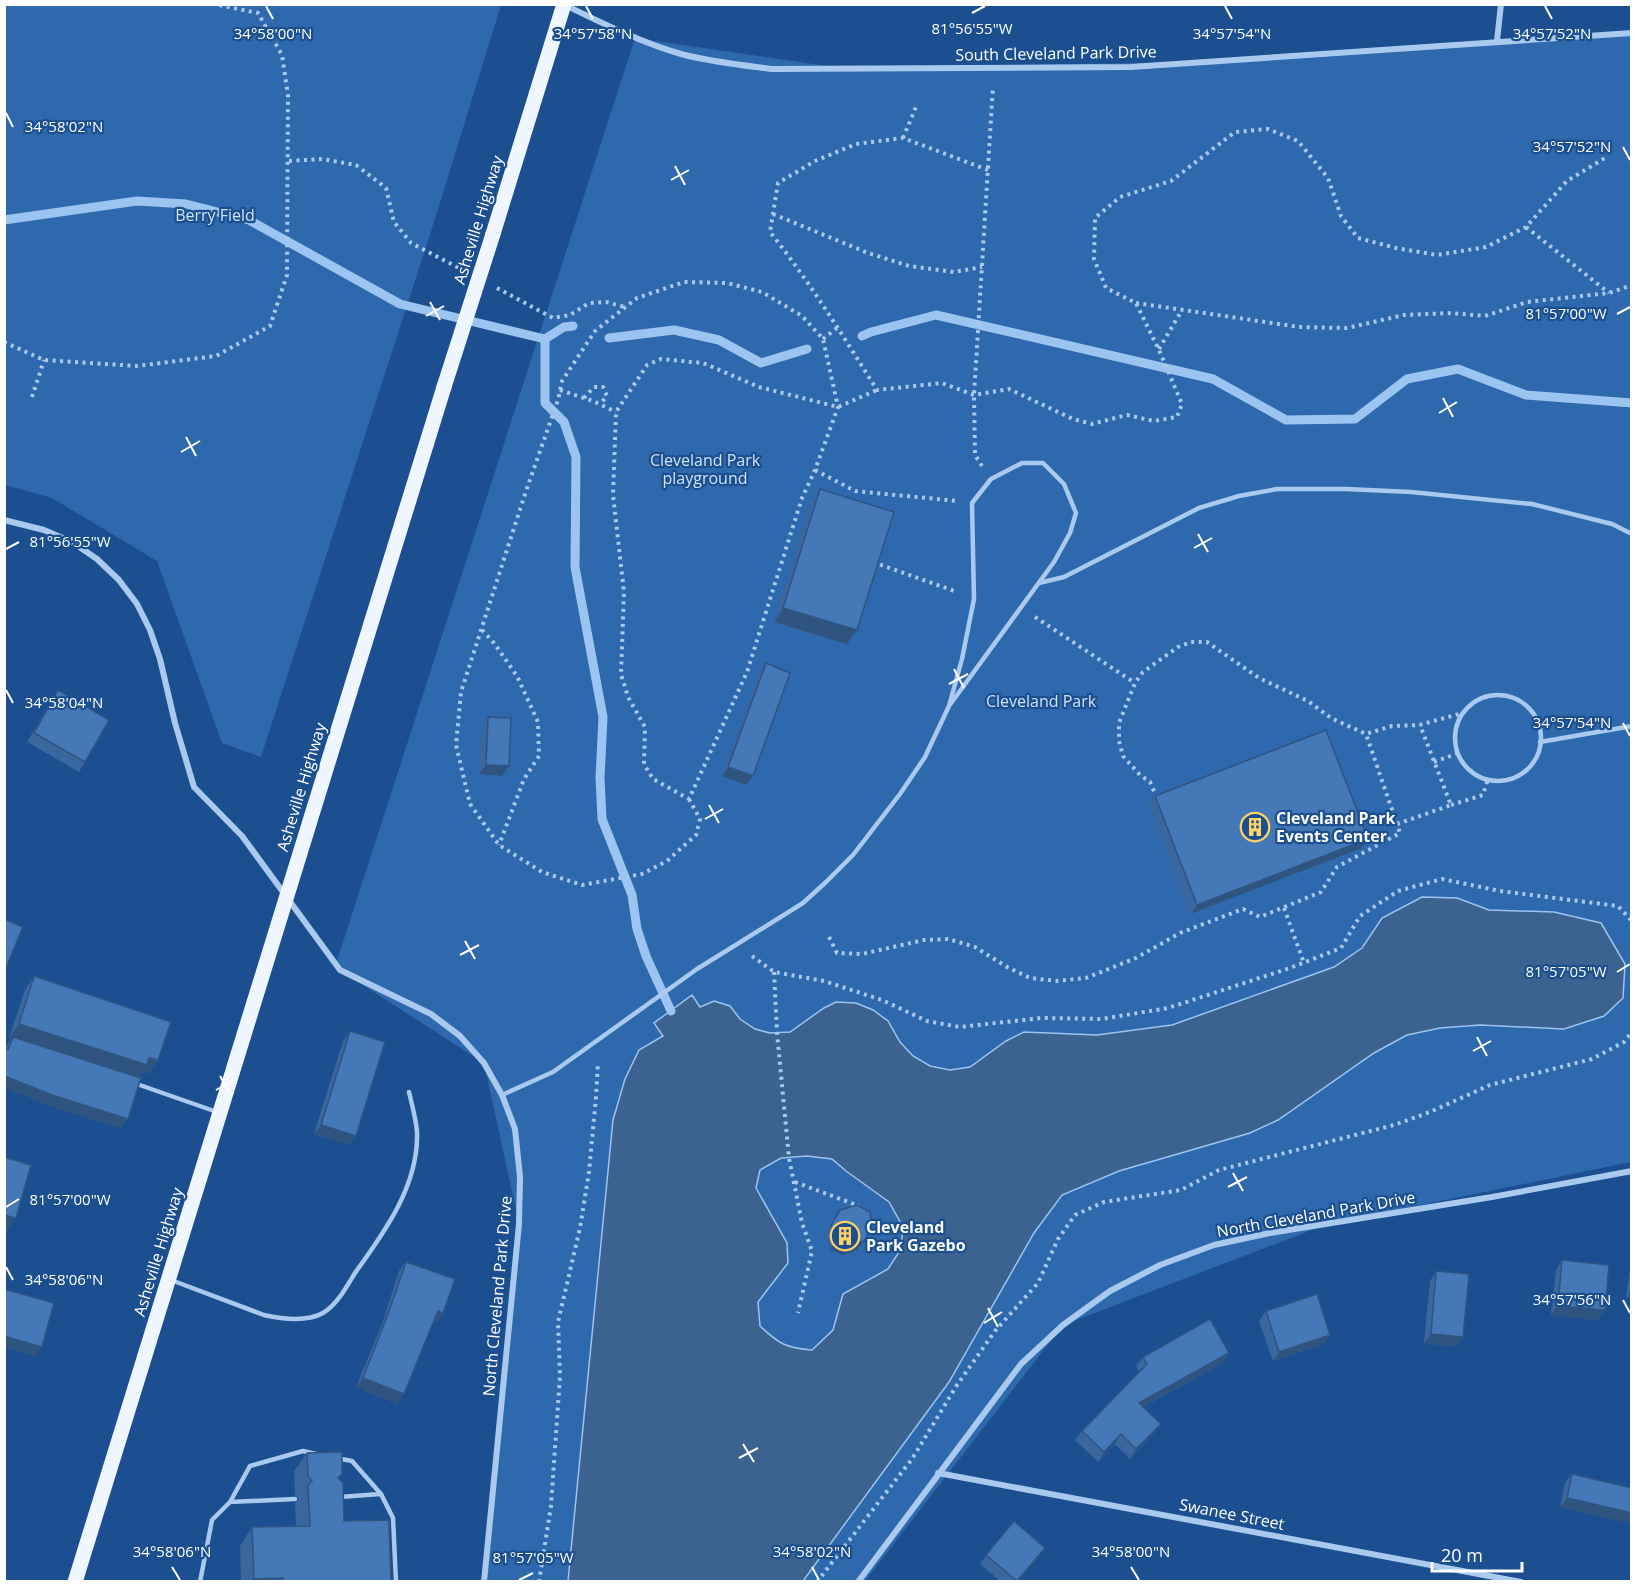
<svg xmlns="http://www.w3.org/2000/svg" width="1636" height="1586" font-family="'Open Sans',sans-serif">
	<rect width="100%" height="100%" fill="#1b4f8f"/>
	<path fill="#2e69ad" d="M 4,5 L 501,5 L 435,219 L 261,757 L 222,743 L 157,561 L 52,498 L 5,485 Z
		M 1631,34 L 1631,1162 L 1328,1224 L 1063,1325 L 865,1581 L 487,1581 L 519,1224 L 484,1063 L 335,967 L 635,38 L 841,68 L 1197,62 Z"/>
	<path fill="#3c6290" stroke="#9cc4f0" stroke-width="1.5" fill-rule="evenodd" d="M 1422,897 L 1457,898 L 1489,910 L 1554,912 L 1601,923 L 1625,964 L 1623,998 L 1604,1016 L 1564,1029 L 1480,1025 L 1440,1028 L 1407,1035 L 1374,1053 L 1278,1120 L 1250,1133 L 1119,1171 L 1062,1195 L 1034,1233 L 949,1382 L 803,1581 L 568,1581 L 613,1120 L 625,1079 L 639,1050 L 663,1036 L 654,1023 L 692,995 L 700,1007 L 714,1001 L 730,1006 L 740,1019 L 755,1029 L 770,1033 L 790,1032 L 824,1008 L 836,1002 L 856,1003 L 873,1010 L 888,1021 L 900,1042 L 913,1056 L 930,1066 L 950,1070 L 970,1067 L 1006,1041 L 1024,1032 L 1097,1035 L 1172,1025 L 1334,967 L 1362,948 L 1382,918 ZM 807,1156 L 832,1159 L 846,1171 L 889,1202 L 903,1227 L 901,1249 L 888,1269 L 843,1294 L 833,1330 L 812,1350 C 786,1348 779,1344 760,1326 L 758,1302 L 788,1263 L 787,1243 L 756,1188 L 760,1170 L 781,1158 Z"/>
	<g fill="none" stroke-linecap="round" stroke-linejoin="round">
		<path stroke="#9cc4f0" stroke-width="9" d="M 4,220 L 137,201 L 186,204 L 249,220 L 400,304 L 545,339 L 564,327 L 573,326
			M 862,336 L 871,332 L 936,315 L 1213,379 L 1286,420 L 1355,419 L 1407,379 L 1458,369 L 1526,395 L 1632,403
			M 609,338 L 674,330 L 719,340 L 761,363 L 807,349
			M 545,339 L 545,403 L 564,422 L 576,457 L 575,567 L 603,717 L 600,778 L 602,819 L 632,895 L 637,929 L 646,956 L 671,1011"/>
		<path stroke="#a9c9ee" stroke-width="4" stroke-dasharray="3 4.5" stroke-linecap="butt" d="M 903,138 L 916,107
			M 289,161 L 322,159 L 356,165 L 386,188 L 394,222 L 411,243 L 459,268
			M 988,170 L 903,138 L 856,144 L 815,161 L 778,183 L 770,232 C 810,282 843,336 877,390 L 942,383 L 974,395 L 1009,389 L 1073,419 L 1092,424 L 1127,415 L 1154,421 L 1177,417 L 1182,404 L 1159,350 L 1136,303 L 1106,288 L 1094,259 L 1095,218 L 1120,197 L 1171,181 L 1235,132 L 1268,129 L 1298,141 L 1328,178 L 1341,216 L 1358,238 L 1396,248 L 1437,255 L 1486,247 L 1526,227 L 1567,181 L 1605,158
			M 773,214 L 868,253 L 909,266 L 954,272 L 982,267
			M 1526,227 L 1609,293
			M 497,288 L 553,318 L 570,315 L 589,303 L 606,302 L 625,307
			M 1136,303 L 1299,327 L 1347,328 L 1404,315 L 1451,313 L 1485,316 L 1527,302 L 1609,293 L 1632,285
			M 823,339 L 838,327
			M 4,342 L 44,360 L 137,366 L 216,356 L 270,326 L 287,275 L 288,95 L 282,55 L 258,13 L 214,4
			M 1159,349 L 1182,310
			M 560,390 L 593,401 L 616,412
			M 32,397 L 44,360
			M 584,398 L 594,387 L 603,387 L 607,396 L 600,404
			M 982,466 L 975,455 L 974,395 L 993,86
			M 815,470 L 855,491 L 957,501
			M 873,562 L 957,592
			M 1035,617 L 1135,683
			M 482,630 L 494,643 L 517,676 L 538,722 L 539,756 L 524,779 L 499,845
			M 1434,762 L 1459,753
			M 1157,798 L 1150,782 L 1140,775 L 1123,756 L 1119,741 L 1119,723 L 1135,683 L 1143,672 L 1178,647 L 1191,642 L 1207,642 L 1259,678 L 1308,701 L 1331,718 L 1366,734 L 1392,726 L 1419,725 L 1463,713
			M 689,799 L 700,819 L 696,835 L 667,861 L 642,874 L 582,885 L 542,872 L 499,845 L 470,804 L 456,745 L 461,692 L 526,491 L 558,400 L 562,381 L 595,331 L 637,298 L 684,282 L 727,283 L 762,292 L 802,316 L 823,339 L 838,407 L 815,470 L 802,498 L 747,672 L 689,799 L 653,779 L 644,764 L 645,727 L 628,697 L 621,674 L 624,592 L 613,495 L 616,412 L 647,365 L 661,359 L 703,363 L 759,387 L 838,407 L 877,390
			M 1451,805 L 1483,795 L 1488,779
			M 1397,824 L 1451,805 L 1420,725
			M 1284,908 L 1304,963
			M 829,937 L 837,953 L 862,954 L 924,940 L 948,939 L 975,947 L 1007,967 L 1030,978 L 1057,981 L 1086,978 L 1136,958 L 1180,933 L 1243,909 L 1260,917 L 1321,892 L 1337,867 L 1400,833 L 1366,734
			M 752,956 L 774,972 L 824,981 L 882,1000 L 927,1021 L 960,1027 L 1041,1018 L 1102,1019 L 1168,1008 L 1290,968 L 1341,948 L 1360,916 L 1398,891 L 1442,879 L 1500,891 L 1618,906 L 1632,921
			M 774,972 L 777,1033 L 789,1158 L 802,1223 L 812,1251 L 798,1313
			M 795,1182 L 859,1206
			M 539,1582 L 551,1506 L 560,1376 L 558,1322 L 580,1228 L 589,1172 L 596,1097 L 598,1062
			M 817,1582 L 912,1459 L 957,1385 L 995,1331 L 1038,1283 L 1058,1239 L 1075,1215 L 1104,1202 L 1181,1190 L 1219,1170 L 1394,1125 L 1430,1112 L 1490,1085 L 1592,1059 L 1624,1042 L 1632,1032"/>
		<path stroke="#a9c9ee" stroke-width="4.5" d="M 1039,583 L 1064,577 L 1199,508 L 1239,496 L 1277,489 L 1346,489 L 1411,492 L 1532,504 L 1612,524 L 1632,534
			M1455 738a43 43 0 1 1 86 0a43 43 0 1 1-86 0Z
			M 1540,742 L 1632,726
			M 134,1083 L 217,1112
			M 502,1095 L 553,1072 L 697,969 L 803,903 L 826,882 L 853,855 L 900,794 L 925,757 L 949,706 L 962,659 L 974,599 L 972,503 L 991,479 L 1022,463 L 1043,463 L 1064,484 L 1076,513 L 1070,533 L 1054,562 L 949,706
			M 171,1280 L 264,1315 C 282,1319 307,1322 323,1313 C 337,1305 347,1286 355,1273 C 384,1233 419,1185 417,1132 C 416,1119 412,1105 409,1092
			M 336,1458 L 352,1461 L 381,1494 L 393,1518 L 396,1582
			M 339,1497 L 381,1494
			M 230,1502 L 295,1499
			M 200,1582 L 212,1520 L 230,1502 L 250,1466 L 303,1451 L 316,1454"/>
		<path stroke="#a9c9ee" stroke-width="6" d="M 565,5 C 602,23 640,42 681,54 C 711,62 741,65 772,69 L 1131,67 L 1632,33
			M 1497,41 L 1501,4
			M 4,520 L 44,530 L 72,542 L 97,559 L 119,580 L 137,604 L 150,630 L 160,659 L 175,723 L 194,787 L 242,836 L 340,970 L 431,1014 L 460,1036 L 484,1063 L 502,1095 L 515,1129 L 520,1177 L 519,1224 L 484,1582
			M 938,1473 L 1521,1582
			M 858,1582 L 1021,1364 L 1063,1325 L 1110,1291 L 1160,1265 L 1214,1245 L 1270,1233 L 1492,1197 L 1632,1171"/>
		<path stroke="#f0f6ff" stroke-width="15" d="M 493,234 L 564,4
			M 75,1582 L 444,387"/>
		<path stroke="#f0f6ff" stroke-width="15" d="M 444,387 L 493,234"/>
	</g>
	<path fill="#3a679d" d="M 820,489 L 857,630 L 847,644 L 774,622 L 810,503 Z
		M 766,663 L 746,785 L 722,776 L 759,673 Z
		M 58,690 L 85,762 L 79,772 L 27,742 L 52,700 Z
		M 488,717 L 509,766 L 502,776 L 479,774 L 482,727 Z
		M 1155,796 L 1362,848 L 1190,914 L 1149,805 Z
		M 34,976 L 158,1060 L 148,1074 L 142,1072 L 138,1077 L 121,1128 L 48,1105 L 4,1050 L 11,1039 L 9,1038 L 25,990 Z
		M 350,1031 L 349,1145 L 314,1134 L 343,1041 Z
		M 840,1210 L 857,1250 L 842,1255 L 830,1249 L 824,1234 Z
		M 1562,1260 L 1598,1320 L 1551,1315 L 1556,1270 Z
		M 1631,1261 L 1632,1261 L 1632,1299 L 1626,1298 Z
		M 406,1262 L 443,1313 L 437,1322 L 434,1321 L 397,1404 L 356,1387 L 382,1324 L 399,1271 Z
		M 1436,1271 L 1463,1337 L 1456,1347 L 1424,1343 L 1430,1281 Z
		M 1266,1311 L 1324,1344 L 1273,1361 L 1259,1321 Z
		M 1229,1353 L 1223,1363 L 1143,1407 L 1161,1424 L 1154,1433 L 1130,1459 L 1115,1444 L 1098,1462 L 1075,1440 L 1082,1431 L 1139,1372 L 1136,1366 L 1143,1357 Z
		M 307,1453 L 339,1479 L 344,1521 L 391,1581 L 241,1581 L 240,1546 L 252,1527 L 296,1526 L 295,1503 L 299,1499 L 295,1495 L 294,1471 Z
		M 1572,1474 L 1632,1488 L 1560,1507 L 1565,1483 Z
		M 986,1555 L 1039,1557 L 1018,1581 L 1000,1581 L 980,1564 Z"/>
	<path fill="#305480" d="M 783,608 L 857,630 L 847,644 L 774,622 Z
		M 486,765 L 509,766 L 502,776 L 479,774 Z
		M 728,767 L 753,776 L 746,785 L 722,776 Z
		M 1368,839 L 1362,848 L 1190,914 L 1197,905 Z
		M 19,1024 L 149,1058 L 158,1060 L 148,1074 L 142,1072 L 137,1079 L 9,1038 Z
		M 4,1076 L 128,1119 L 121,1128 L 48,1105 L 4,1088 Z
		M 321,1125 L 356,1136 L 349,1145 L 314,1134 Z
		M 4,1215 L 16,1218 L 7,1231 L 4,1230 Z
		M 836,1240 L 864,1241 L 857,1250 L 842,1255 L 830,1249 Z
		M 1632,1291 L 1632,1299 L 1626,1298 Z
		M 1558,1306 L 1605,1310 L 1598,1320 L 1551,1315 Z
		M 438,1311 L 443,1313 L 437,1322 L 431,1320 Z
		M 1431,1334 L 1463,1337 L 1456,1347 L 1424,1343 Z
		M 1330,1335 L 1324,1344 L 1273,1361 L 1279,1352 Z
		M 4,1336 L 42,1347 L 36,1356 L 4,1347 Z
		M 1229,1353 L 1223,1363 L 1133,1412 L 1139,1403 Z
		M 363,1378 L 404,1394 L 397,1404 L 356,1387 Z
		M 1161,1424 L 1154,1433 L 1130,1459 L 1136,1449 Z
		M 1121,1434 L 1115,1444 L 1098,1462 L 1104,1452 Z
		M 1567,1498 L 1632,1513 L 1632,1524 L 1560,1507 Z
		M 1045,1548 L 1039,1557 L 1018,1581 L 1017,1581 Z
		M 283,1578 L 280,1581 L 253,1581 L 254,1579 Z"/>
	<path fill="#4478b7" stroke="#305480" stroke-width="1.5" d="M 820,489 L 894,512 L 857,630 L 783,608 Z
		M 766,663 L 790,673 L 753,776 L 728,767 Z
		M 58,690 L 109,720 L 85,762 L 34,733 Z
		M 488,717 L 511,718 L 509,766 L 486,765 Z
		M 1326,730 L 1368,839 L 1197,905 L 1155,796 Z
		M 4,919 L 23,927 L 5,970 L 4,969 Z
		M 34,976 L 171,1022 L 158,1060 L 149,1058 L 147,1065 L 19,1024 Z
		M 350,1031 L 385,1042 L 356,1136 L 321,1125 Z
		M 13,1037 L 141,1078 L 128,1119 L 55,1096 L 4,1076 L 4,1051 L 5,1049 L 8,1050 Z
		M 4,1157 L 31,1165 L 16,1218 L 4,1215 Z
		M 857,1205 L 870,1212 L 872,1228 L 864,1241 L 849,1245 L 836,1240 L 831,1225 L 840,1210 Z
		M 1562,1260 L 1609,1265 L 1605,1310 L 1558,1306 Z
		M 406,1262 L 455,1279 L 443,1313 L 438,1311 L 404,1394 L 363,1378 L 388,1314 Z
		M 1436,1271 L 1469,1274 L 1463,1337 L 1431,1334 Z
		M 4,1289 L 54,1303 L 42,1347 L 4,1336 Z
		M 1317,1294 L 1330,1335 L 1279,1352 L 1266,1311 Z
		M 1210,1319 L 1229,1353 L 1139,1403 L 1161,1424 L 1136,1449 L 1121,1434 L 1104,1452 L 1082,1431 L 1147,1364 L 1143,1357 Z
		M 342,1452 L 342,1474 L 338,1478 L 343,1483 L 344,1521 L 389,1520 L 391,1581 L 283,1581 L 283,1578 L 254,1579 L 252,1527 L 310,1526 L 308,1485 L 312,1481 L 308,1476 L 307,1453 Z
		M 1572,1474 L 1632,1488 L 1632,1513 L 1567,1498 Z
		M 1014,1521 L 1045,1548 L 1017,1581 L 986,1555 Z"/>
	<path fill="none" stroke="#fff" stroke-width="2" d="M 266,6 L 273,19M 586,6 L 593,19M 1225,6 L 1232,19M 1545,6 L 1552,19M 972,13 L 985,6M 6,113 L 13,127M 1623,147 L 1630,160M 675,166 L 685,185M 671,180 L 689,170M 430,302 L 440,320M 1617,314 L 1630,307M 426,316 L 444,306M 1443,398 L 1453,417M 1439,413 L 1457,402M 186,437 L 196,456M 181,452 L 200,441M 1198,534 L 1208,552M 1194,548 L 1212,538M 6,549 L 19,542M 954,669 L 964,688M 949,684 L 968,674M 6,690 L 13,703M 1623,723 L 1630,736M 709,805 L 719,823M 705,819 L 723,809M 465,941 L 475,959M 460,955 L 479,945M 1617,972 L 1630,964M 1477,1037 L 1487,1056M 1473,1051 L 1491,1041M 220,1076 L 230,1094M 216,1090 L 234,1080M 1233,1173 L 1243,1191M 1228,1187 L 1247,1177M 6,1207 L 19,1199M 6,1267 L 13,1280M 1623,1300 L 1630,1313M 988,1308 L 998,1327M 984,1323 L 1002,1312M 743,1444 L 754,1462M 739,1458 L 758,1448M 172,1567 L 180,1580M 812,1567 L 819,1580M 1131,1567 L 1139,1580M 519,1580 L 533,1573"/>
	<defs>
		<g id="building-ring" transform="scale(1.5)"><circle r="9.5" fill="#1b4f8f" stroke="#ffd166" stroke-width="1.5"/><path d="M-4-6H4V6H1V3H-1V6H-4ZM-2.5-4.3h1.7v1.8h-1.7ZM.8-4.3h1.7v1.8H.8ZM-2.5-1h1.7V.8h-1.7ZM.8-1h1.7V.8H.8Z" fill="#ffd166"/></g>
	</defs>
	<g fill-rule="evenodd">
		<use href="#building-ring" x="1255" y="827"/>
		<use href="#building-ring" x="845" y="1236"/>
	</g>
	<g text-anchor="middle" dominant-baseline="central" stroke-width="4.5" stroke-linejoin="round" paint-order="stroke">
		<g font-size="16" fill="#fff" stroke="#1b4f8f">
			<text transform="translate(1056 53) rotate(-1)">South Cleveland Park Drive</text>
			<text transform="translate(478 220) rotate(-73)">Asheville Highway</text>
			<text transform="translate(301 787) rotate(-73)">Asheville Highway</text>
			<text transform="translate(1316 1214) rotate(-10)">North Cleveland Park Drive</text>
			<text transform="translate(158 1252) rotate(-73)">Asheville Highway</text>
			<text transform="translate(497 1296) rotate(-85)">North Cleveland Park Drive</text>
			<text transform="translate(1232 1514) rotate(11)">Swanee Street</text>
		</g>
		<g font-size="16" fill="#cfe3fa" stroke="#1b4f8f">
			<text x="215" y="215">Berry Field</text>
			<text x="705" y="460">Cleveland Park<tspan x="705" dy="18">playground</tspan></text>
			<text x="1041" y="701">Cleveland Park</text>
		</g>
		<g font-size="16" font-weight="bold" fill="#fff" stroke="#1b4f8f" text-anchor="start">
			<text x="1276" y="818">Cleveland Park<tspan x="1276" dy="18">Events Center</tspan></text>
			<text x="866" y="1227">Cleveland<tspan x="866" dy="18">Park Gazebo</tspan></text>
		</g>
	</g>
	<g font-size="15" text-anchor="middle" fill="#fff" stroke="#1b4f8f" stroke-width="4.5" stroke-linejoin="round" paint-order="stroke">
		<text x="972" y="34">81°56'55"W</text>
		<text x="273" y="39">34°58'00"N</text>
		<text x="593" y="39">34°57'58"N</text>
		<text x="1232" y="39">34°57'54"N</text>
		<text x="1552" y="39">34°57'52"N</text>
		<text x="64" y="132">34°58'02"N</text>
		<text x="1572" y="152">34°57'52"N</text>
		<text x="1566" y="319">81°57'00"W</text>
		<text x="70" y="547">81°56'55"W</text>
		<text x="64" y="708">34°58'04"N</text>
		<text x="1572" y="728">34°57'54"N</text>
		<text x="1566" y="977">81°57'05"W</text>
		<text x="70" y="1205">81°57'00"W</text>
		<text x="64" y="1285">34°58'06"N</text>
		<text x="1572" y="1305">34°57'56"N</text>
		<text x="172" y="1557">34°58'06"N</text>
		<text x="812" y="1557">34°58'02"N</text>
		<text x="1131" y="1557">34°58'00"N</text>
		<text x="533" y="1563">81°57'05"W</text>
	</g>
	<rect width="1636" height="1586" fill="none" stroke="#ffffff" stroke-width="12"/>
	<path d="M1432 1562v9h90v-9" fill="none" stroke="#ffffff" stroke-width="3"/>
	<text x="1441" y="1562" font-size="18" fill="#ffffff" stroke="#1b4f8f" stroke-width="4.5" paint-order="stroke">20 m</text>
</svg>
